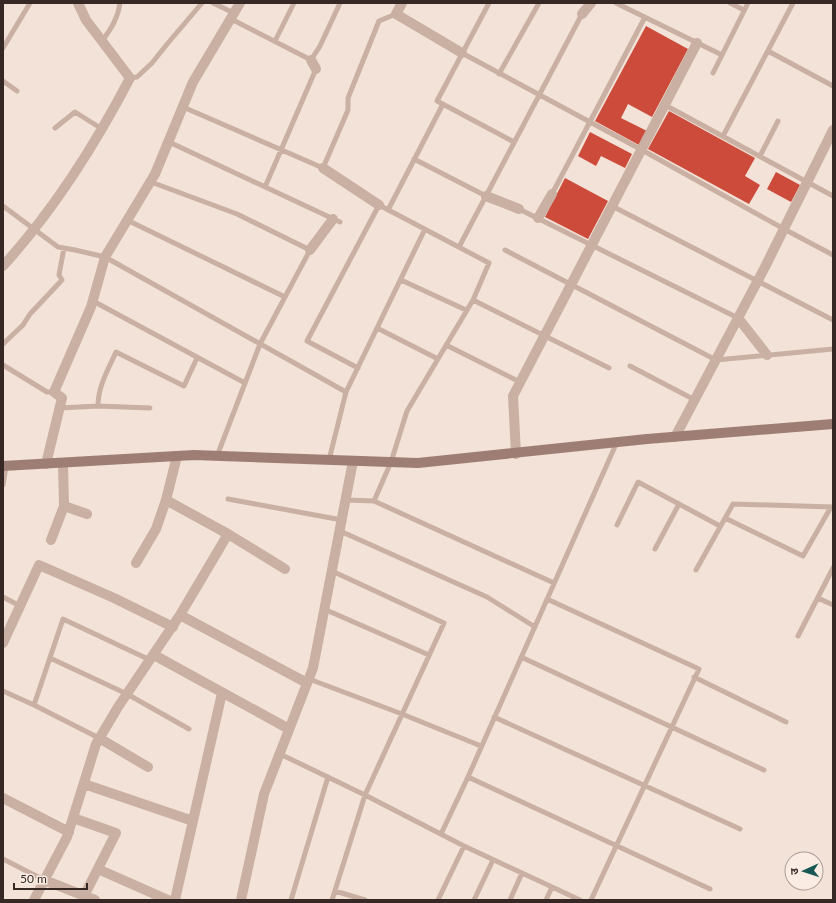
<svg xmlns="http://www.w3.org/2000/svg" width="836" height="903" font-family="Lato,'Noto Sans Devanagari',sans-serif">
	<rect width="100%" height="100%" fill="#f2e2d7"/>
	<path fill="#cd4b3a" d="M 646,26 L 688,49 L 652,117 L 628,104 L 621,118 L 647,131 L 639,145 L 595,121 Z
		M 669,111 L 755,158 L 745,176 L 760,185 L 749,204 L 648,149 Z
		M 590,132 L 632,154 L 625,168 L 601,156 L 596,166 L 578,156 Z
		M 776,172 L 800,185 L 791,202 L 767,189 Z
		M 565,178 L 608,201 L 588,239 L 545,217 Z"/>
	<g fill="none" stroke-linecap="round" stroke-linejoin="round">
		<path stroke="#cab0a2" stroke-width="5" d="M 213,3 L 234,13
			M 489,3 L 437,101 L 514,142
			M 616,3 L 722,55
			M 730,3 L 744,10
			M 231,19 L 311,60 L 320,46 L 340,3
			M 102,41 C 111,29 118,18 120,3
			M 275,41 L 294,3
			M 3,48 L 30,3
			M 768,51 L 833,86
			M 462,53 L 642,150 L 784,229 L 833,255
			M 713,73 L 748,3
			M 499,74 L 539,3
			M 130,78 L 137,77 L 152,63 L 168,43 L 202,3
			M 3,81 L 17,91
			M 665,105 L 833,196
			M 183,107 L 323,168 L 348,110 L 348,98 L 379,21 L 396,14
			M 55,128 L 75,112 L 102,129
			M 723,136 L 793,3
			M 169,142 L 340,222
			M 760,156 L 778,121
			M 414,159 L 486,196
			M 151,182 L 237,214 L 310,250 L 260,344 L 217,456
			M 265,187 L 316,69
			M 552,194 L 645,17
			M 3,206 L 58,247 L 75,250 L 105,257 L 346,392
			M 612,206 L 833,320
			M 519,209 L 738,318
			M 388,210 L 443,104
			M 127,220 L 285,297
			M 459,247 L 582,14
			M 505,250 L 716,360 L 833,349
			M 401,280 L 466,310
			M 473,300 L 609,368
			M 93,301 L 245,383
			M 377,328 L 438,359
			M 3,344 L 23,325 L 30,314 L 62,280 L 59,275 L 64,248
			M 446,345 L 520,382
			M 3,365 L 47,392 L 54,392
			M 630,366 L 695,400
			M 358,368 L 307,341 L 379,205 L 489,263 L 473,300 L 407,411 L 391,462 L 374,501 L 554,583
			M 98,406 C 98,386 108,370 116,352 L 184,386 L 197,358
			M 60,408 L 98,406 L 150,408
			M 617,442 L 468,777 L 710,889
			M 329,460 L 346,392 L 425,229
			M 3,485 L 6,466
			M 228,499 L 342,520
			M 346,500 L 374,501
			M 725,518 L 803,556 L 831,507
			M 617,525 L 638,482 L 720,526
			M 340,531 L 487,597 L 535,627
			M 655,549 L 679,504
			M 696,570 L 733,504 L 833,507
			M 332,571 L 444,623 L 365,795 L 332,900
			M 3,597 L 20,606
			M 818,598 L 833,605
			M 547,599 L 699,669 L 591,900
			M 324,609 L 429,655
			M 798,636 L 833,568
			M 521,657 L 764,770
			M 50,658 L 127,694 L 189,729
			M 694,677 L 786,722
			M 309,679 L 402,714 L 481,746
			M 3,691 L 34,705 L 99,738
			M 34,705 L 63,619 L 150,660
			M 494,717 L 740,829
			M 280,754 L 365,795 L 464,846 L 580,900
			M 441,834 L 468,777
			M 3,859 L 44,880
			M 335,891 L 365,900
			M 291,900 L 328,777
			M 438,900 L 464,846
			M 474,900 L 493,860
			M 510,900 L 522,873
			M 546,900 L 552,887"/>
		<path stroke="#cab0a2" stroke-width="10" d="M 402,3 L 396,14 L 462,53
			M 582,14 L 591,3
			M 311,60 L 316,69
			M 323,168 L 379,205
			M 486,196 L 519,209
			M 538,218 L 552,194
			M 310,250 L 333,219
			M 3,266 C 54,210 95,145 130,78 L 86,20 L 78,3
			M 738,318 L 767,355
			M 675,437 L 765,267 L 833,130
			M 516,454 L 513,396 L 697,43
			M 177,456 L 166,500 L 228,534 L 285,569
			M 46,464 L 62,398 L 54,392 L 91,307 L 105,257 L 155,174 L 193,82 L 240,3
			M 64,506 L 87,514
			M 51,540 L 64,506 L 63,463
			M 136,563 L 156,529 L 166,500
			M 180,615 L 307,683
			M 3,643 L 39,565 L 114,598 L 173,627
			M 154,655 L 289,729
			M 99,738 L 148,767
			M 84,784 L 193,821
			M 3,798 L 69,832
			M 73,818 L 116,833 L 84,896
			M 98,869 L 168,900
			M 44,880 L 95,900
			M 34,900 L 67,837 L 96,744 L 118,707 L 180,615 L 228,534
			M 175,900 L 222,693
			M 241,900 L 264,794 L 313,668 L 353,461"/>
		<path stroke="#9e7e74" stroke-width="10" d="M 3,466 L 194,455 L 418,463 L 647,439 L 833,424"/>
	</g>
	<rect width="836" height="903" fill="none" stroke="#352825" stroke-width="8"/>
	<g transform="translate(804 871) rotate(267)"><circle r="19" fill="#faece3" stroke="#ab9e97"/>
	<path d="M0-3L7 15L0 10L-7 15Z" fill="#195854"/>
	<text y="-6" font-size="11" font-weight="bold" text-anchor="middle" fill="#352825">उ</text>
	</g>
	<path d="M14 883v6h73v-6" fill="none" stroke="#352825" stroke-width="2"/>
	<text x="20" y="883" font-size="12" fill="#352825" stroke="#faece3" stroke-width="3" paint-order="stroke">50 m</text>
</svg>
